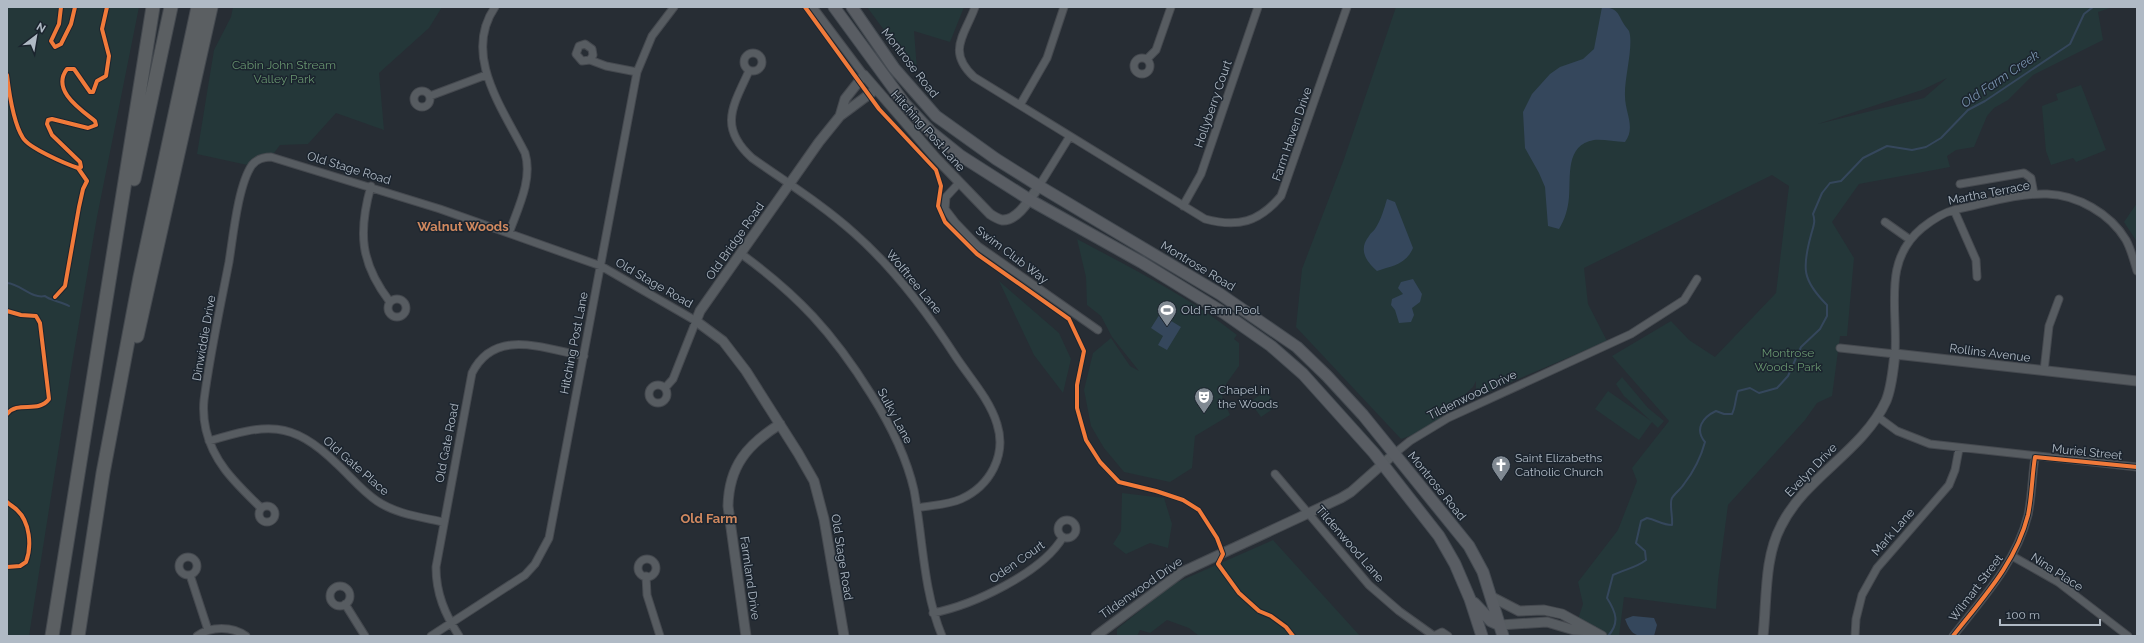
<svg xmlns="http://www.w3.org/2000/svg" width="2144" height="643" font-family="Raleway,sans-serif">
	<rect width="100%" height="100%" fill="#272d34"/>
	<path fill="#243739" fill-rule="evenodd" d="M 7,7 L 139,7 L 97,217 L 72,364 L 29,636 L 7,636 Z
		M 233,7 L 442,7 L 429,28 L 379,73 L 384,130 L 336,113 L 308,144 L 280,145 L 271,157 L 252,166 L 197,154 L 214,50 L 231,17 Z
		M 867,7 L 964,7 L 950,42 L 914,31 L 917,70 L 904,53 L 901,53 Z
		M 1396,7 L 2113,7 L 2098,12 L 2103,40 L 2033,75 L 2008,100 L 1994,108 L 1987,116 L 1974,147 L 1956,150 L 1947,156 L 1950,167 L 1859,184 L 1832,222 L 1854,258 L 1847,336 L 1840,336 L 1832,396 L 1817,403 L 1805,420 L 1728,505 L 1718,581 L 1716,609 L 1624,597 L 1619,636 L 1602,636 L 1577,622 L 1583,604 L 1578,582 L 1618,530 L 1637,481 L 1632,468 L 1669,421 L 1612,356 L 1671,321 L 1689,340 L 1715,357 L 1776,293 L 1789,186 L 1772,175 L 1584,268 L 1588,304 L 1607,341 L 1476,397 L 1476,381 L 1473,387 L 1427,430 L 1401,439 L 1296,327 L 1302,269 L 1344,159 ZM 1947,78 L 1924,98 L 1818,124 L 1922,90 Z
		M 2081,85 L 2106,150 L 2076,162 L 2073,158 L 2051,165 L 2046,151 L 2042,106 L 2058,100 L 2056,94 Z
		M 2137,203 L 2137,242 L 2124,222 Z
		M 1077,239 C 1131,268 1188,296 1237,335 L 1234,339 L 1239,343 L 1239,366 L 1226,384 L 1222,397 L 1230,415 L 1195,436 L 1192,468 L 1170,482 L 1124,472 L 1104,448 L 1091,426 L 1084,390 L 1093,353 L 1111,338 L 1130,366 L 1139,371 L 1112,337 L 1101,316 L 1087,305 L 1086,277 Z
		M 999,281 L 1059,333 L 1071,359 L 1063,393 L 1034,355 Z
		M 1622,377 L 1648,408 L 1664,421 L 1658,428 L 1652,422 L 1639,440 L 1595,409 L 1608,391 L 1651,421 L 1624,396 L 1616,384 Z
		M 1266,391 L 1277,406 L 1261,417 L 1250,402 Z
		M 1122,493 L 1164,498 L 1172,524 L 1168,548 L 1150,543 L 1126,554 L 1113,544 L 1121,531 Z
		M 1273,540 L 1360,636 L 1199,636 L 1189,628 L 1167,620 L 1150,633 L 1140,630 L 1137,636 L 1117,636 L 1117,629 L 1173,584 Z"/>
	<path fill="#35475c" d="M 1602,7 C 1614,8 1617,10 1622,21 C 1624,25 1627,28 1629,31 C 1634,45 1624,79 1625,96 C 1625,113 1636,127 1625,142 C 1615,142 1603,139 1594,140 C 1565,145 1571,176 1569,197 C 1568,209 1565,219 1559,229 L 1548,226 L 1545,187 L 1539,173 L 1525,148 L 1523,112 L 1532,94 L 1550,74 L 1560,67 L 1583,59 L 1594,49 Z
		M 1387,199 L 1395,202 L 1413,248 C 1406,265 1391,266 1377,271 C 1366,261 1358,250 1369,236 C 1370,233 1374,231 1375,229 C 1381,220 1384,209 1387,199 Z
		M 1413,279 L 1422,294 L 1420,302 L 1412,308 L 1414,315 L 1411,322 L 1399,323 L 1395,310 L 1391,305 L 1392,299 L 1403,294 L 1398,288 L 1401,282 Z
		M 1163,309 L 1170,314 L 1168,319 L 1181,327 L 1167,350 L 1158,345 L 1163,336 L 1151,328 Z
		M 1633,616 L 1654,618 L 1657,625 L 1654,636 C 1636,636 1632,637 1625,619 Z"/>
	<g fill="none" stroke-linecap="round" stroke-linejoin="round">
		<path stroke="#35475c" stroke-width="2" d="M 7,283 C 21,284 31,299 45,296 C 49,300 62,302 69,306
			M 1608,636 C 1620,623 1616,612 1607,598 L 1613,575 C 1625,569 1636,568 1646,560 L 1645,551 L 1636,543 L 1641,521 L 1647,518 C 1657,520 1662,525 1672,525 C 1673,517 1669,503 1672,498 C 1675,493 1681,489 1684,484 C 1694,471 1701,457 1705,442 C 1694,429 1703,417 1716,411 L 1724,414 L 1732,414 C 1736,406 1735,399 1738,391 L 1750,388 L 1759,393 L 1777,388 L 1788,376 L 1801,347 L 1820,329 L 1827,316 L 1827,305 C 1802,280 1802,268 1811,235 C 1813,227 1816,222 1813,214 L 1822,193 L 1830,183 L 1841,181 L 1863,158 L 1887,146 L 1912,150 L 1926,147 L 1941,138 L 1968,110 L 1985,101 L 2070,44 L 2084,14 L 2093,7"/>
		<g stroke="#45494f" stroke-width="9">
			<path id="minor" d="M 495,7 C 462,55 503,109 525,153 C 533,179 518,208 509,233
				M 813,7 L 864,75
				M 975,7 C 965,35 946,51 974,77 L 1205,219 C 1238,228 1259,222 1281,196 L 1347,7
				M744 62a9 9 0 1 1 18 0a9 9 0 1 1-18 0Z
				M1134 66a8 8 0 1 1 16 0a8 8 0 1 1-16 0Z
				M 1147,59 L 1156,50 L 1171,7
				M 590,60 L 593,55 L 592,49 L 585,44 L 579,46 L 576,54 L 582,61 L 590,60 L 606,66 L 637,72
				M 749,71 C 733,106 718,127 752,158 C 786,182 823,205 854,233 C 895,269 927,312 956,357 C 970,378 990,400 997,424 C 1007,455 990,486 961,499 C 948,505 931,505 917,508
				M414 99a8 8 0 1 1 16 0a8 8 0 1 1-16 0Z
				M 430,96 L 486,75
				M 1020,105 L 1047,58 L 1064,7
				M 959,183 L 946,197 L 945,209 L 955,222 L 978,246 L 1098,330
				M 1960,184 L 2024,173 L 2031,178 L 2034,194
				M 371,186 C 358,232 360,263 390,302
				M 1039,186 L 1070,136
				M 1183,206 L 1201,174 L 1258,7
				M 1954,210 L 1976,260 L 1977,277
				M 1885,222 L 1909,239
				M 740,253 C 798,295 833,333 871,394 C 890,424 906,455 914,490 C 923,538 923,590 942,636
				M388 308a9 9 0 1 1 18 0a9 9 0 1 1-18 0Z
				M 1840,348 L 1895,354 C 1898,308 1882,261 1922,228 C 1932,220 1942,213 1954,210 C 1984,204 2016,193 2047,194 C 2077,195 2110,213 2126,240 C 2131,249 2134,261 2137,271
				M 2044,371 L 2049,326 L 2059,299
				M649 394a9 9 0 1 1 18 0a9 9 0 1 1-18 0Z
				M 1878,417 L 1897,431 L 1930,444 L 2137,467
				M 209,441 C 266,424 291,419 337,464 C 350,476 362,491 377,501 C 396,514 421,517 443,522
				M 1394,454 L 1410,441 L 1448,418 L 1631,334 L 1684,300 L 1697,279
				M 1275,474 L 1369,585 L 1399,611 L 1434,636
				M259 514a8 8 0 1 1 16 0a8 8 0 1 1-16 0Z
				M 261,508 C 237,484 214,464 206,430 C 204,421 203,410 204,400 C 210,354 220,308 229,262 C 233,237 238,185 252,165 C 257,159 263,157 271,157 L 440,209 L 601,266 L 696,321 L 673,379 L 665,388
				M1058 529a9 9 0 1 1 18 0a9 9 0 1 1-18 0Z
				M 2012,556 L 2058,582 L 2128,636
				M179 566a9 9 0 1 1 18 0a9 9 0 1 1-18 0Z
				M638 568a9 9 0 1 1 18 0a9 9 0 1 1-18 0Z
				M 190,575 L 208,630
				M 646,576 L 647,595 L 660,636
				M330 596a10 10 0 1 1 20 0a10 10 0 1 1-20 0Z
				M 345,604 L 365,636
				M 933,613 C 973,605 1042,573 1063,537
				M 197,636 C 211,626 232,626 246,636
				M 431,636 L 525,575 L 535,564 L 549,538 L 637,72 L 652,36 L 674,7
				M 459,636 C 445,614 436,594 436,567 L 472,373 C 495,327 544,349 584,356
				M 1434,636 L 1442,632 L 1448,636
				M 1855,636 L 1856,619 L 1862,595 L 1877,568 L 1949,485 L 1955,470 L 1959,449
				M 1953,636 C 1982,599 2016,563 2028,515 C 2032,496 2032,476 2035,457"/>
		</g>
		<g stroke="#45494f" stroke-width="11">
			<path id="tertiary" d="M 840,116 L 845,99 L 864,75 L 935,157 L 990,214 C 993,216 998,219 1002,220 C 1018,221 1031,197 1039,186
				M 1490,596 L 1519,611 L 1544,610 L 1562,614 L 1602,636
				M 1500,625 L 1547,622 L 1574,630 L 1593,631
				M 746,636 L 728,506 C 729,466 747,445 780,424
				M 844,636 L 824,519 L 814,481 L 798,453 L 746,371 L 723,341 L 696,321 L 700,311 L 819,142 L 840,116 L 875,90
				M 1096,636 L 1182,572 L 1341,498 L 1351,492 L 1394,454
				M 1763,636 C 1767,600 1764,558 1781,526 C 1805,477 1863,451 1886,401 C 1892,387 1893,369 1895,354 L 2137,381"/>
		</g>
		<g stroke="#444a51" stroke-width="13">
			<path id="primary" d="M 834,7 L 905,104 L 930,131 L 961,156 L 1030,200 L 1141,262 L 1224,313 L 1271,346 L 1303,374 L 1374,453 L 1439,536 L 1455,564 L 1470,599 L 1482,636
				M 852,7 L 894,68 L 936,116 L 996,159 L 1039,186 L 1220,294 L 1297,347 L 1327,376 L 1363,415 L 1469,546 L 1483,572 L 1503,636
				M 1474,603 L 1491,621 L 1500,625"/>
		</g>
		<g stroke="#44494f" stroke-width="15">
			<path id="motorway" d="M 134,179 L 171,7
				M 137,336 L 211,7
				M 52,636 L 153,7
				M 78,636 L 103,473 L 140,277 L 198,7"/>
		</g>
		<use href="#minor" stroke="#575c61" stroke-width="7"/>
		<use href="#tertiary" stroke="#575c61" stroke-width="9"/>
		<use href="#primary" stroke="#595d63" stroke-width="11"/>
		<use href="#motorway" stroke="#5b5f62" stroke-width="13"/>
		<g stroke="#1b242e" stroke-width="6">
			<path id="cycleway" d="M 61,7 L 59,24 L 51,41 L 55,47 L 61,44 L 71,24 L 75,7
				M 805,7 L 879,109 L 936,170 L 941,186 L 938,206 L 945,222 L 977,254 L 1069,319 L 1084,351 L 1077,385 L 1077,408 L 1086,440 L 1100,462 L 1119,482 L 1156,491 L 1183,500 L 1199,510 L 1217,538 L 1223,554 L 1218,564 L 1239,593 L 1259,611 L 1271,616 L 1286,627 L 1293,636
				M 7,75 C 9,92 14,124 23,138 C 29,148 66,164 78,168 L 81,167 L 80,162 L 52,135 L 47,124 L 48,120 L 52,119 L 88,128 L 96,125 L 95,121 C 80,109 51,90 67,69 L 74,69 L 90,92 L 93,92 L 97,81 L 106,76 L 109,56 L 102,29 L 107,7
				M 55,297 L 65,286 L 79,207 L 83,189 L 87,181 L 78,168
				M 7,311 L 21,315 L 36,316 L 40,323 L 49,399 C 38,414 18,400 7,414
				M 7,502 C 10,505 14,507 17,510 C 30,522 32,546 26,562 L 20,566 L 7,567
				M 1953,636 C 1982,599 2016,563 2028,515 C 2032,496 2032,476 2035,457 L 2137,467"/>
		</g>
		<use href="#cycleway" stroke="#f17a3a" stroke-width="4"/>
	</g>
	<defs>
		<g id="stadium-pin" transform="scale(1)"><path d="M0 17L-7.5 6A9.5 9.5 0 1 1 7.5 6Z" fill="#808992" stroke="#1b242e"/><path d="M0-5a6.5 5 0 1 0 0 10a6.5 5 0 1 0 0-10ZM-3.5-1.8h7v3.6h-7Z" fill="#fff"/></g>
		<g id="theatre-pin" transform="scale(1)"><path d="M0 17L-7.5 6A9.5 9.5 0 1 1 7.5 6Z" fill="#808992" stroke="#1b242e"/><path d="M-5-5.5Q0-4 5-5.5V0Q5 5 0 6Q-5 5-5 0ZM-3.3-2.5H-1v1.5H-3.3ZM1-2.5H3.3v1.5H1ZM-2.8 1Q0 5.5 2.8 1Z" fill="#fff"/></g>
		<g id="church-pin" transform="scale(1)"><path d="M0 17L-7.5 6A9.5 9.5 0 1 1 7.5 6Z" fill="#808992" stroke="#1b242e"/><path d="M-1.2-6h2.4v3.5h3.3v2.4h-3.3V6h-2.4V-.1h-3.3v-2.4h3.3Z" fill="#fff"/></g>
	</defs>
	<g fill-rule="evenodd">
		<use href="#stadium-pin" x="1167" y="310"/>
		<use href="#theatre-pin" x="1204" y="397"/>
		<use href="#church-pin" x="1501" y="465"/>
	</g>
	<g text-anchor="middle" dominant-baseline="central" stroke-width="3" stroke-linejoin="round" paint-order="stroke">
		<g font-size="12" fill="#b0bac5" stroke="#1b242e">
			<text transform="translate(910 63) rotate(52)">Montrose Road</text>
			<text transform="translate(1213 104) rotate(-71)">Hollyberry Court</text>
			<text transform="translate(928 131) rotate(48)">Hitching Post Lane</text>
			<text transform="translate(1292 134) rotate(-71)">Farm Haven Drive</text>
			<text transform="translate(349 168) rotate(17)">Old Stage Road</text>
			<text transform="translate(1989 193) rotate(-11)">Martha Terrace</text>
			<text transform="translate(735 241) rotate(-55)">Old Bridge Road</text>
			<text transform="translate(1012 255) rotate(37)">Swim Club Way</text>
			<text transform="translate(1198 266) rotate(31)">Montrose Road</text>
			<text transform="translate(914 282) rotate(50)">Wolftree Lane</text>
			<text transform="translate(654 283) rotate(30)">Old Stage Road</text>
			<text transform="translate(204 338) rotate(-80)">Dinwiddie Drive</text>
			<text transform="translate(574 343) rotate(-79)">Hitching Post Lane</text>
			<text transform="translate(1990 353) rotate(7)">Rollins Avenue</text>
			<text transform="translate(1472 395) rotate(-26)">Tildenwood Drive</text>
			<text transform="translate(895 416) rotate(62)">Sulky Lane</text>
			<text transform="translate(447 443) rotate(-79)">Old Gate Road</text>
			<text transform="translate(2087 452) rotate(6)">Muriel Street</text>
			<text transform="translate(356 466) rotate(41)">Old Gate Place</text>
			<text transform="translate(1811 470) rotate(-46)">Evelyn Drive</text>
			<text transform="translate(1437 486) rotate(51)">Montrose Road</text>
			<text transform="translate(1893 532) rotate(-49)">Mark Lane</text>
			<text transform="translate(1350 544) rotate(49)">Tildenwood Lane</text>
			<text transform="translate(842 557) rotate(81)">Old Stage Road</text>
			<text transform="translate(1017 562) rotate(-35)">Oden Court</text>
			<text transform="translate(2057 572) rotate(33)">Nina Place</text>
			<text transform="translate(750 578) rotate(82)">Farmland Drive</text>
			<text transform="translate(1141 588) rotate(-35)">Tildenwood Drive</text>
			<text transform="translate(1976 588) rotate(-53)">Wilmart Street</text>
		</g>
		<g font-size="12" fill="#68956f" stroke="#1b242e">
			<text x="284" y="65">Cabin John Stream<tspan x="284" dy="14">Valley Park</tspan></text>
			<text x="1788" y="353">Montrose<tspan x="1788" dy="14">Woods Park</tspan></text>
		</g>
		<g font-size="12" fill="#b0bac5" stroke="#1b242e" text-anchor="start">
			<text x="1181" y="310">Old Farm Pool</text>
			<text x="1218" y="390">Chapel in<tspan x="1218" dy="14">the Woods</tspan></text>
			<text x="1515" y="458">Saint Elizabeths<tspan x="1515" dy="14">Catholic Church</tspan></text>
		</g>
		<g font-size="13" font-style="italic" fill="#7892ad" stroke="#1b242e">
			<text transform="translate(2000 79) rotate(-34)">Old Farm Creek</text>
		</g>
		<g font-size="13" font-weight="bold" fill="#d1895f" stroke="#1b242e">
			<text x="463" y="226">Walnut Woods</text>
			<text x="709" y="518">Old Farm</text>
		</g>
	</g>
	<rect width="2144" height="643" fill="none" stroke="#b0bac5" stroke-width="16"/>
	<g transform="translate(36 36) rotate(31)" stroke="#1b242e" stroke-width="3" paint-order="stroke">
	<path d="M0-3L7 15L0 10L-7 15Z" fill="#b0bac5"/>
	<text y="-6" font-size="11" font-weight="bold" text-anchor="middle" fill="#b0bac5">N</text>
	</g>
	<path d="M2000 619v6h100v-6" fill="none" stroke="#b0bac5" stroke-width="2"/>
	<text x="2006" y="619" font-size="12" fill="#b0bac5" stroke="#1b242e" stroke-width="3" paint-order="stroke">100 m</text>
</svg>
